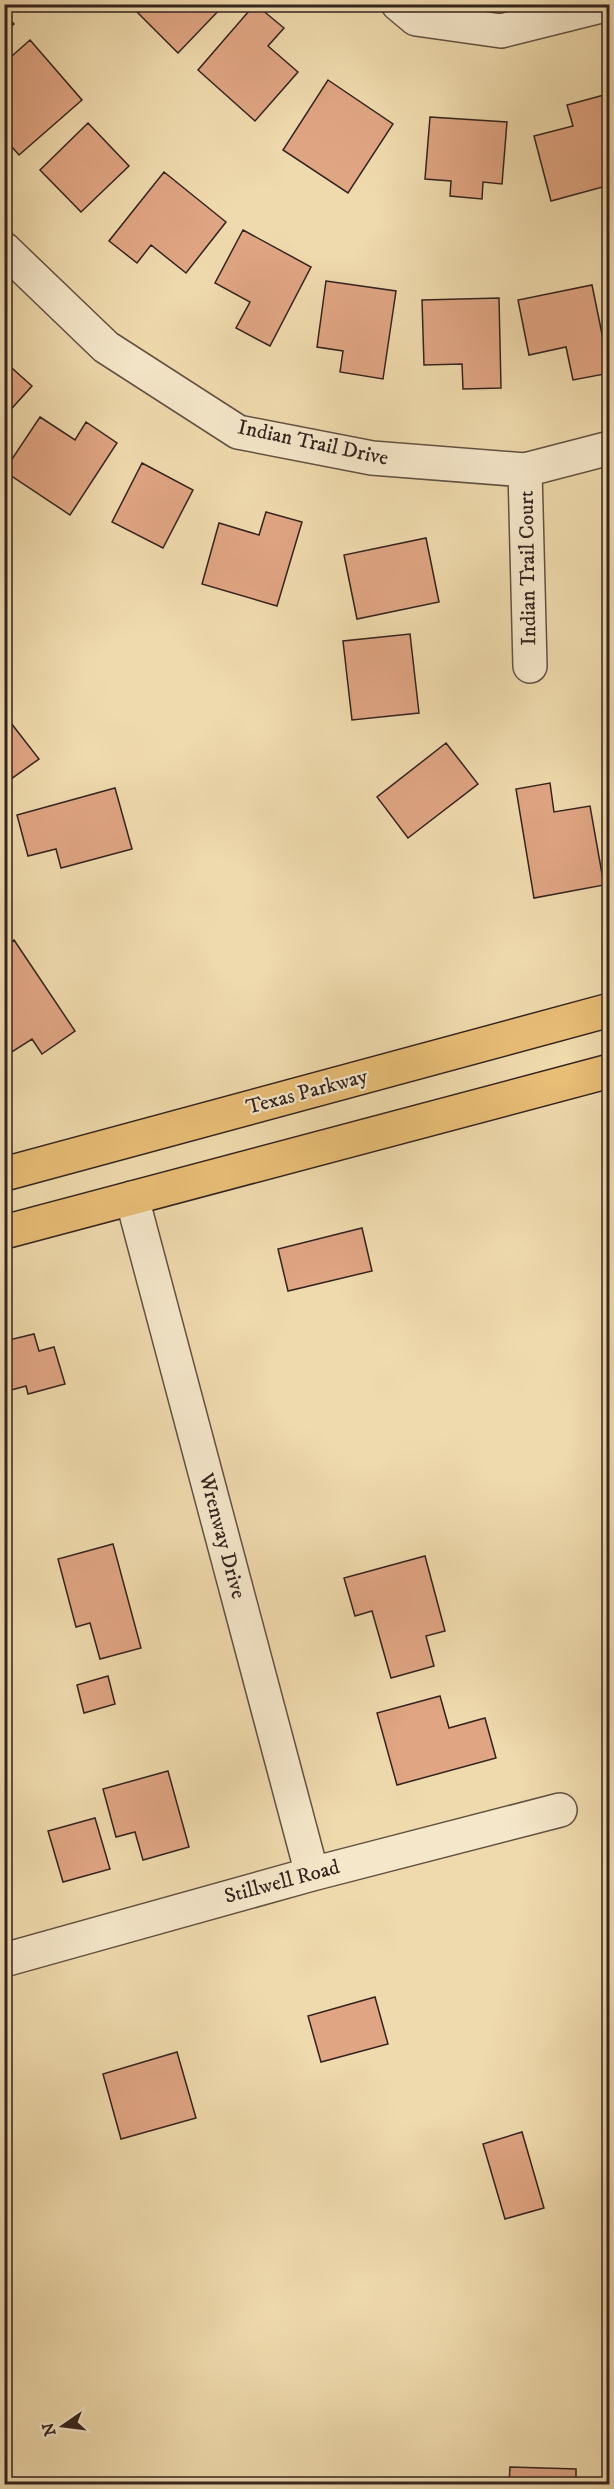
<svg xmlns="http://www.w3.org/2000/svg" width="614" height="2489" font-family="'IM FELL DW Pica',serif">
	<rect width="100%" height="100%" fill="#efdaad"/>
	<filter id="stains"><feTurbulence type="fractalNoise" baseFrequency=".00333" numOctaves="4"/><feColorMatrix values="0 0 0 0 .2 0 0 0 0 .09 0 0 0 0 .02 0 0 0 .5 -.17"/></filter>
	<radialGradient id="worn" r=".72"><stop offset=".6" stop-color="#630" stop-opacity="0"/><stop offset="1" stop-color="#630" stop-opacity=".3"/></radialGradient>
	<path fill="#e0a583" stroke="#33231e" stroke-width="1.5" d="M 129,4 L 225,4 L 178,53 Z
		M 255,4 L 284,28 L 268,46 L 298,72 L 255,121 L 198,70 Z
		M 4,14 L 14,24 L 4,33 Z
		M 30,40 L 82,100 L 19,155 L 4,138 L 4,122 L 10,118 L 4,112 L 4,63 Z
		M 328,80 L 393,124 L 348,193 L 283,150 Z
		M 604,95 L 610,116 L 610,185 L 551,201 L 534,136 L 573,126 L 567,105 Z
		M 430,117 L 507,122 L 502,184 L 483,182 L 482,199 L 450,196 L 451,181 L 425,179 Z
		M 88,123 L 129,166 L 81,212 L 40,170 Z
		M 164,172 L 226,222 L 186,273 L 151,245 L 137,263 L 109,241 Z
		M 243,230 L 311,267 L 270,346 L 236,328 L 250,302 L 215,283 Z
		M 326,281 L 396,291 L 383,379 L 340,372 L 343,351 L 317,347 Z
		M 592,285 L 610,373 L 573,380 L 566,347 L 529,355 L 518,300 Z
		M 499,298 L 501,388 L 463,389 L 462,364 L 424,365 L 422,300 Z
		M 4,361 L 32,386 L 4,417 Z
		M 40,417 L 75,440 L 86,422 L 117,443 L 70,515 L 4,471 Z
		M 142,463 L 193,490 L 163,548 L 112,522 Z
		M 266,512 L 302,522 L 277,606 L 202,584 L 219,523 L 259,535 Z
		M 426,538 L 439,602 L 357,619 L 344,555 Z
		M 410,634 L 419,713 L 352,720 L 343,641 Z
		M 4,714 L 39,759 L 4,784 Z
		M 446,743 L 478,784 L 408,838 L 377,797 Z
		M 550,783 L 554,812 L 590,806 L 604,885 L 534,898 L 516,789 Z
		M 115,788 L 132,849 L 61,868 L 56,849 L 28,856 L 17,815 Z
		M 14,940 L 75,1031 L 42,1054 L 32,1039 L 4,1057 L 4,946 Z
		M 362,1228 L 372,1271 L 288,1291 L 278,1249 Z
		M 34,1334 L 39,1351 L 54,1347 L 65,1384 L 28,1394 L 26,1386 L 4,1392 L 4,1339 L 5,1341 Z
		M 113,1544 L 141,1648 L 100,1659 L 90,1623 L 76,1627 L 58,1559 Z
		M 425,1556 L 445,1631 L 426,1636 L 434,1666 L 391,1678 L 372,1611 L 355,1616 L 344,1578 Z
		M 108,1676 L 115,1704 L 84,1713 L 77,1685 Z
		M 440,1696 L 449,1728 L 485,1718 L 496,1758 L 397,1785 L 377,1713 Z
		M 168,1771 L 189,1847 L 143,1860 L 135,1832 L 116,1837 L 103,1789 Z
		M 95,1818 L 110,1869 L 63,1882 L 48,1831 Z
		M 375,1997 L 388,2044 L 321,2062 L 308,2016 Z
		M 177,2052 L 196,2118 L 121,2139 L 103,2074 Z
		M 522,2132 L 544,2208 L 505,2219 L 483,2144 Z
		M 510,2467 L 576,2469 L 576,2484 L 509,2484 Z"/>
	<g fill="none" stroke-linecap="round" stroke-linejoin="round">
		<g stroke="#625142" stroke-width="36">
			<path id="minor" d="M 398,4 L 416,19 L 501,31 L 609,4
				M 4,249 L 106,347 L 238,432 L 372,458 L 525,470 L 610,448
				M 525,470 L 530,666
				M 132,1198 L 312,1874
				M 4,1960 L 312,1874 L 560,1810"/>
		</g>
		<g stroke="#33231e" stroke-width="36">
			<path id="primary" d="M 4,1174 L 610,1010
				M 4,1232 L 610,1071"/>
		</g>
		<use href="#minor" stroke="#f5e7ca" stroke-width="33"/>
		<use href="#primary" stroke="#e8bd76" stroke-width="33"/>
	</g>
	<g text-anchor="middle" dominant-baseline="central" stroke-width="4.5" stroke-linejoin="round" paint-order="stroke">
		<g font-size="21" fill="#33231e" stroke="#f5e7ca">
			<text transform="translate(313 443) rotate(12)">Indian Trail Drive</text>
			<text transform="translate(528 568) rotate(-91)">Indian Trail Court</text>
			<text transform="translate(307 1092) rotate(-15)">Texas Parkway</text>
			<text transform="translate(222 1536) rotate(75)">Wrenway Drive</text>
			<text transform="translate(282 1882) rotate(-15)">Stillwell Road</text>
		</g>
	</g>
	<rect width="614" height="2489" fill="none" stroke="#efdaad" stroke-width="24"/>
	<rect x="6" y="6" width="602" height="2477" fill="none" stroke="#33231e" stroke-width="3"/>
	<rect x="12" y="12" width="590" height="2465" fill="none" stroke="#33231e" stroke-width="1.5"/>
	<g transform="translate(63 2426) rotate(256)" stroke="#f5e7ca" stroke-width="4.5" paint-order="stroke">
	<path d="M0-4.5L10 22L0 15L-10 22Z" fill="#33231e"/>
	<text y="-9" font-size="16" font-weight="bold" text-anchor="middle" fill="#33231e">N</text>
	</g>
	<rect width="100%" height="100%" filter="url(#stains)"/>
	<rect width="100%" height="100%" fill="url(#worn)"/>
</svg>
